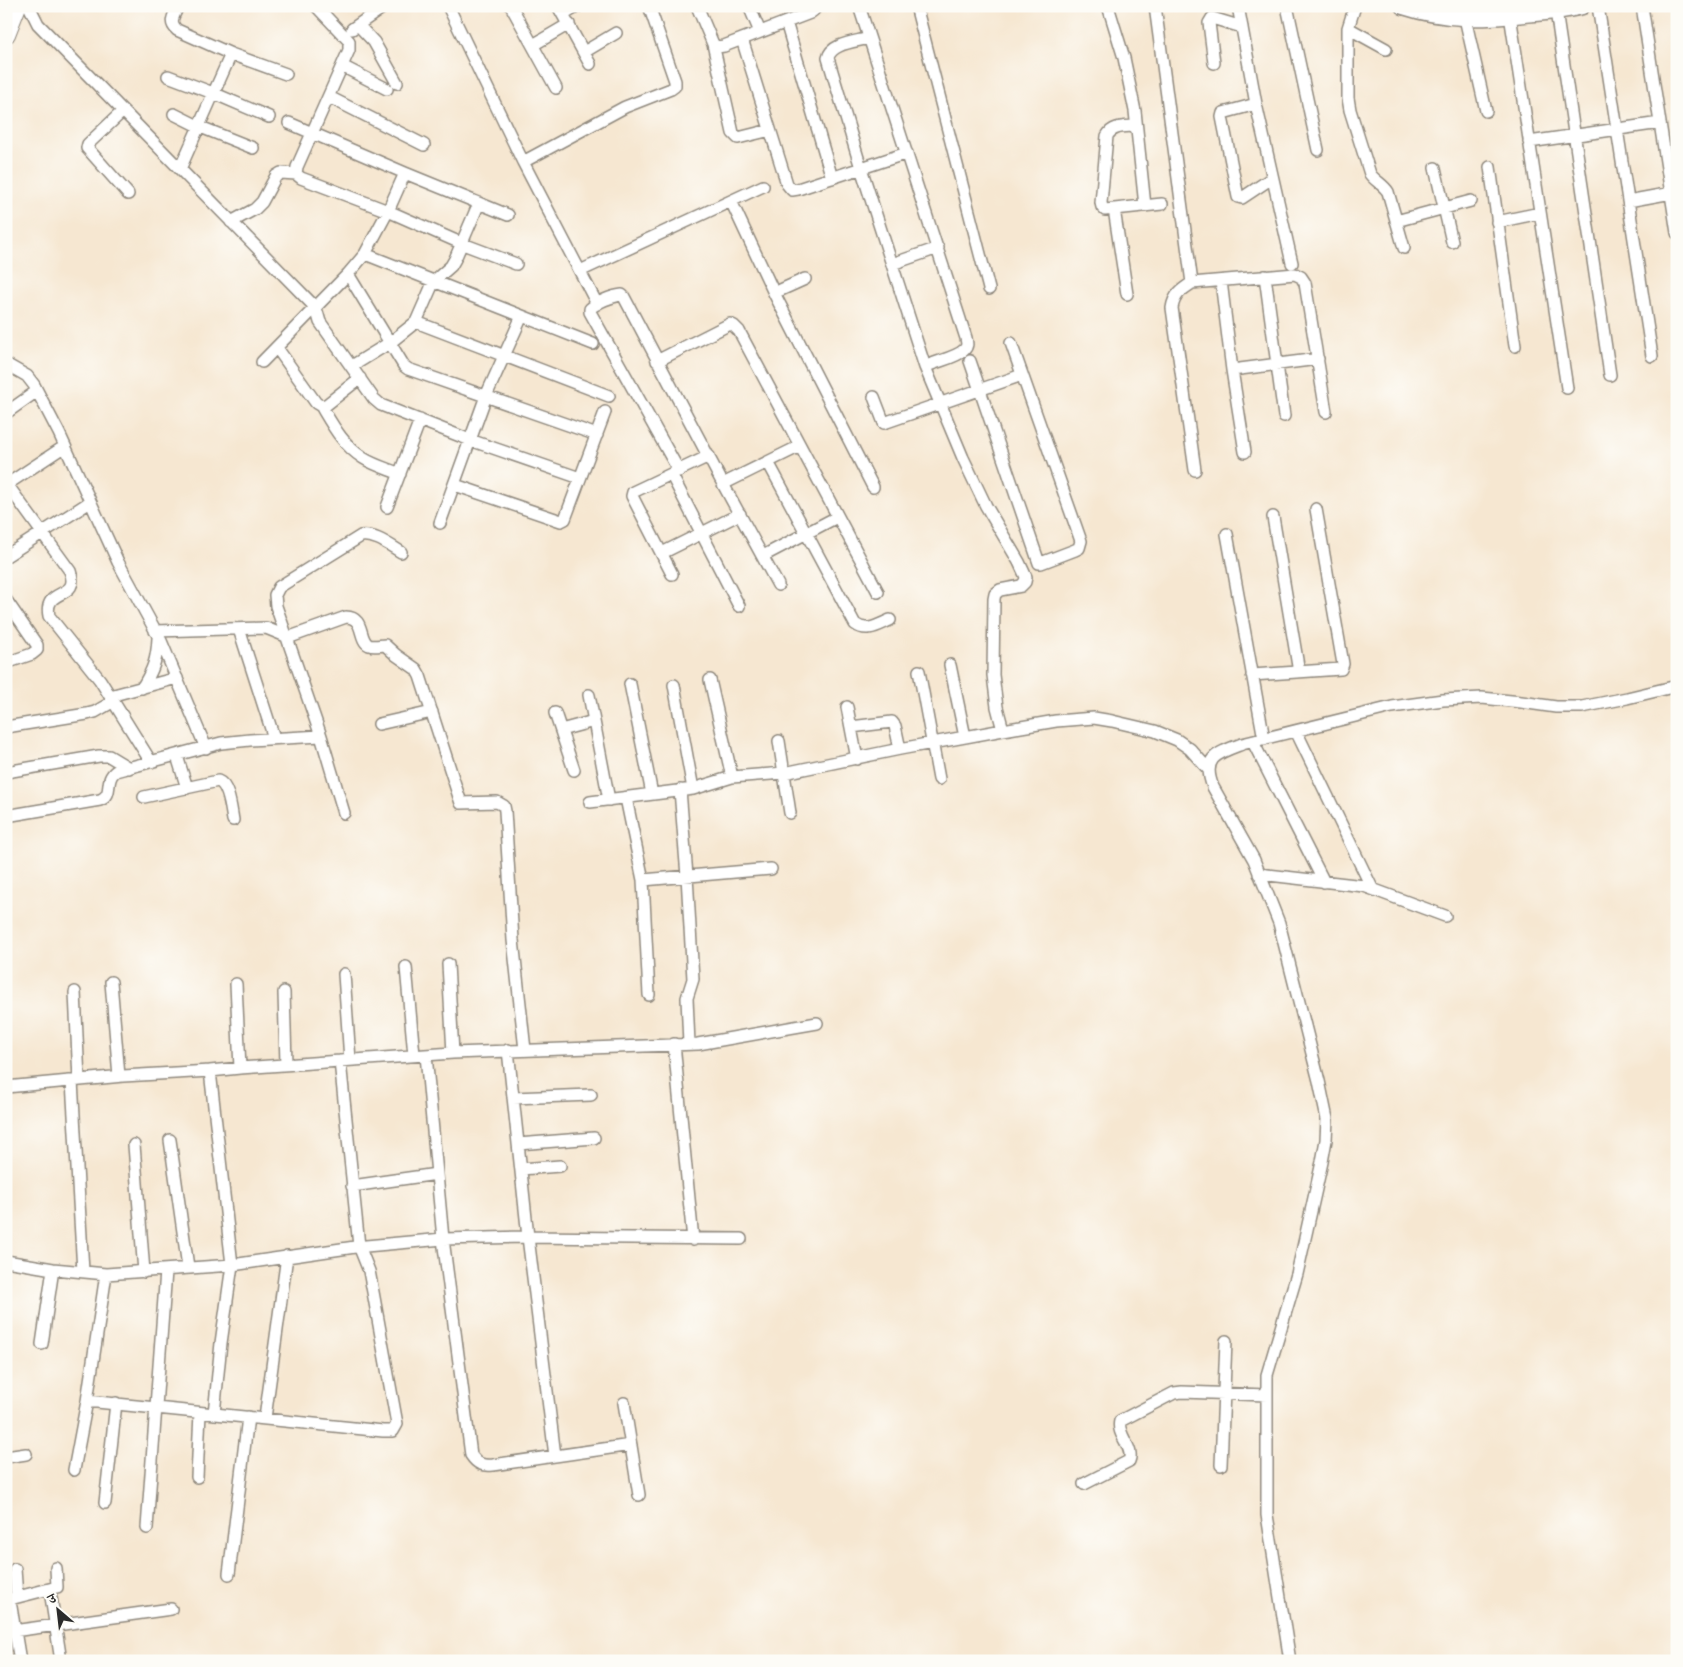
<svg xmlns="http://www.w3.org/2000/svg" width="1683" height="1667" font-family="Alegreya,'Noto Serif Devanagari',serif">
	<rect width="100%" height="100%" fill="#fdfcf7"/>
	<filter id="ink" filterUnits="userSpaceOnUse"><feTurbulence type="fractalNoise" baseFrequency=".02" numOctaves="2"/><feDisplacementMap in="SourceGraphic" scale="10" xChannelSelector="R" yChannelSelector="G"/><feConvolveMatrix kernelMatrix="1 2 1 2 8 2 1 2 1" color-interpolation-filters="sRGB"/></filter>
	<filter id="wash" filterUnits="userSpaceOnUse"><feTurbulence type="fractalNoise" baseFrequency=".0096" numOctaves="4" result="noise"/><feDisplacementMap in="SourceGraphic" scale="20" xChannelSelector="R" yChannelSelector="G"/><feGaussianBlur stdDeviation="1.12" result="paint"/><feColorMatrix in="noise" values="0 0 0 0 0 0 0 0 0 0 0 0 0 0 0 0 0 1.4 0 .05"/><feComposite in="paint" operator="in"/></filter>
	<g filter="url(#wash)">
		<rect width="100%" height="100%" fill="#f6e7d1"/>
	</g>
	<g filter="url(#ink)">
		<g fill="none" stroke-linecap="round" stroke-linejoin="round">
			<g stroke="#90897e" stroke-width="14">
				<path id="minor" d="M 29,6 L 38,24 L 316,308 L 320,322 L 374,399 L 381,405 L 470,440 L 580,478
					M 178,6 C 174,16 168,22 177,30 L 231,54 L 286,74
					M 316,6 L 349,41 L 349,50 L 297,167 L 296,174 L 301,178 L 388,211 L 463,244 L 516,264
					M 448,6 L 523,162 L 597,304
					M 511,6 L 556,88
					M 558,6 L 590,64
					M 697,6 L 713,44 L 717,47 L 724,46 L 810,13 L 814,10 L 814,6
					M 749,6 L 760,32
					M 859,6 L 966,338 C 967,343 968,346 964,350 C 956,358 936,361 925,367
					M 916,6 L 989,289
					M 1108,6 L 1124,58 L 1135,111 L 1145,206
					M 1155,6 L 1192,283
					M 1238,6 L 1256,104 L 1292,263
					M 1287,6 L 1318,150
					M 1355,6 L 1348,28 L 1348,98 L 1350,110 L 1370,174 C 1375,181 1384,185 1388,192 L 1404,248
					M 1598,6 L 1652,356
					M 1642,6 L 1677,233
					M 1556,11 L 1610,375
					M 563,15 L 578,6
					M 1510,15 L 1567,388
					M 1465,18 L 1486,111
					M 786,22 L 832,178
					M 358,25 L 374,42 L 397,83
					M 1348,28 L 1386,49
					M 352,29 L 385,6
					M 869,38 C 856,42 831,43 828,58 L 861,168 L 925,367 L 963,458 L 986,506 L 1019,562 L 1026,577 L 1025,582 L 1021,586 L 1000,590 L 995,594 L 994,599 L 993,675 L 997,707 L 1003,730
					M 742,39 L 787,184 L 792,190 L 798,189 L 907,153
					M 713,44 L 733,133 L 738,138 L 770,130
					M 533,45 L 569,24
					M 584,52 L 616,33
					M 1214,63 L 1209,23 L 1212,18 L 1242,27
					M 342,66 L 387,89
					M 168,76 L 213,93 L 269,117
					M 329,97 L 424,145
					M 1256,104 L 1223,113 L 1222,117 L 1238,197 L 1242,198 L 1272,178
					M 123,111 L 88,144 L 87,148 L 128,194
					M 174,114 L 198,126 L 253,148
					M 289,123 L 405,173 L 508,215
					M 1136,126 C 1125,127 1113,125 1107,136 L 1101,203 L 1102,207 L 1105,210 L 1162,204
					M 1529,142 L 1660,123
					M 523,162 L 625,107 L 671,89 L 675,86 L 675,81 L 649,6
					M 1490,167 L 1515,346
					M 1435,168 L 1452,242
					M 180,169 L 231,54
					M 731,201 L 774,293 L 873,487
					M 1628,201 L 1677,192
					M 1114,209 L 1127,294
					M 1396,221 L 1471,201
					M 231,222 L 255,209 L 262,202 L 276,176 L 281,173 L 296,174
					M 1497,222 L 1540,213
					M 365,254 L 593,344
					M 892,264 L 938,248
					M 580,271 L 763,186
					M 348,274 L 404,366 L 408,369 L 597,435
					M 1265,276 L 1284,416
					M 1221,281 L 1232,370 L 1245,452
					M 774,293 L 805,279
					M 416,322 L 434,281 L 451,266 L 455,259 L 479,203
					M 277,348 L 316,403 L 321,406 L 326,405 L 360,378
					M 657,361 L 724,327 L 730,324 L 734,326 L 739,331 L 878,592
					M 970,361 L 1039,563 L 1041,563 L 1075,550 L 1079,548 L 1081,541 L 1011,343
					M 262,362 L 348,274 L 365,254 L 388,211 L 405,173
					M 6,364 L 27,376 L 34,385 L 59,433 L 118,562 L 161,641 L 206,748
					M 352,366 L 391,342 L 416,322 L 609,396
					M 1232,370 L 1318,359
					M 874,397 L 884,423 L 1022,375
					M 321,406 C 333,426 343,445 363,458 C 374,465 388,469 400,474
					M 6,413 L 37,391
					M 768,462 L 855,624 C 867,633 878,625 890,620
					M 1195,470 L 1172,308 C 1174,295 1181,290 1192,283 L 1295,274 L 1301,277 L 1305,283 L 1326,412
					M 679,471 L 590,312 L 590,309 C 597,302 612,296 622,295 L 624,297 L 723,484 L 778,585
					M 671,474 L 739,606
					M 6,483 L 70,571 C 81,601 43,586 49,616 L 100,680 L 151,762
					M 723,484 L 800,446
					M 6,485 L 65,446
					M 455,485 L 561,521 L 565,519 L 605,412
					M 387,507 L 420,420
					M 1273,517 L 1299,672
					M 440,523 L 486,396 L 522,316
					M 1227,534 L 1264,739
					M 662,553 L 740,514
					M 6,556 L 90,502
					M 763,556 L 837,517
					M 672,574 L 632,496 L 633,492 L 709,456
					M 6,600 L 37,645 L 37,650 L 32,654 L 6,663
					M 239,629 L 274,738
					M 155,631 L 266,628 L 288,637 L 293,636 L 346,617 C 365,617 358,640 369,645 C 374,647 380,645 385,645 L 396,655 L 416,669 L 420,676 L 461,803 L 497,802 L 504,806 L 505,811 L 513,940 L 525,1050
					M 950,665 L 965,737
					M 919,671 L 939,779
					M 1252,675 L 1341,669 L 1343,664 L 1316,509
					M 710,680 L 732,777
					M 630,684 L 652,794
					M 674,685 L 693,789
					M 142,688 C 153,670 157,660 158,638
					M 589,695 L 609,800
					M 110,696 L 177,678
					M 847,707 L 857,759
					M 555,713 L 574,770
					M 379,724 L 432,712
					M 6,727 L 87,714 L 95,712 L 114,701
					M 851,727 L 892,722 L 895,726 L 900,749
					M 561,730 L 594,721
					M 1296,731 L 1372,888
					M 779,741 L 790,813
					M 1253,742 L 1324,882
					M 177,756 L 187,788
					M 6,772 L 99,756 L 109,756 L 129,768
					M 680,790 L 687,876 L 693,979 L 687,998 L 689,1044
					M 144,797 L 218,781 C 229,785 231,809 233,820
					M 626,798 L 643,880 L 649,995
					M 590,802 L 693,789 L 732,777 L 784,773 L 900,749 L 1003,730 L 1056,721 L 1094,718 L 1112,721 L 1155,731 L 1177,740 L 1190,749 L 1208,769
					M 344,813 L 321,736 L 276,606 L 275,595 L 279,587 L 361,536 C 376,534 389,545 401,552
					M 6,816 L 100,800 C 115,794 103,781 116,771 L 221,743 L 250,740 L 321,736
					M 1259,874 L 1364,886 L 1445,916
					M 643,880 L 771,869
					M 448,964 L 453,1053
					M 406,967 L 414,1055
					M 344,974 L 350,1060
					M 111,982 L 119,1076
					M 236,984 L 240,1068
					M 75,992 L 79,1080
					M 284,992 L 286,1064
					M 674,1044 L 693,1240
					M 508,1050 L 528,1237 L 555,1456
					M 426,1055 L 443,1239 L 471,1455 C 477,1464 482,1466 493,1465 L 631,1445
					M 210,1071 L 232,1265 L 221,1343 L 214,1414
					M 72,1081 L 83,1271
					M 6,1087 L 123,1076 L 210,1071 L 240,1068 L 453,1053 L 698,1044 L 817,1023
					M 513,1098 L 591,1095
					M 170,1140 L 188,1267
					M 518,1144 L 594,1138
					M 134,1145 L 144,1272
					M 521,1169 L 560,1166
					M 352,1186 L 437,1174
					M 6,1261 L 53,1269 L 106,1274 L 232,1265 L 355,1247 L 443,1239 L 524,1237 L 741,1239
					M 42,1344 L 53,1269
					M 87,1401 L 383,1431 L 393,1431 L 397,1424 L 373,1292 L 369,1271 L 359,1246 L 340,1061
					M 624,1403 L 639,1495
					M 265,1418 L 287,1256
					M 6,1457 L 26,1454
					M 1221,1465 L 1226,1341
					M 74,1470 L 87,1401 L 106,1274
					M 197,1477 L 200,1413
					M 1084,1484 L 1129,1461 C 1135,1448 1116,1435 1120,1421 L 1174,1393 L 1182,1392 L 1267,1395
					M 105,1503 L 116,1403
					M 147,1528 L 166,1271
					M 15,1569 L 17,1597
					M 229,1574 L 248,1417
					M 51,1597 L 61,1661
					M 6,1600 L 57,1587 L 56,1568
					M 11,1607 L 20,1661
					M 6,1632 L 171,1609
					M 1290,1661 L 1267,1515 L 1267,1375 L 1297,1274 L 1322,1162 L 1326,1140 L 1327,1119 L 1319,1081 L 1279,923 L 1254,860 L 1213,787 C 1201,757 1218,753 1242,744 L 1392,707 L 1443,700 L 1482,698 L 1521,702 L 1556,707 L 1582,707 L 1627,698 L 1677,686"/>
			</g>
			<g stroke="#90897e" stroke-width="19">
				<path id="secondary" d="M 1403,6 C 1446,20 1480,19 1524,14 C 1544,12 1563,11 1582,6"/>
			</g>
			<g stroke="#90897e" stroke-width="20">
				<path id="primary" d="M 6,34 L 17,6"/>
			</g>
			<use href="#minor" stroke="#fff" stroke-width="11"/>
			<use href="#secondary" stroke="#fff" stroke-width="16"/>
			<use href="#primary" stroke="#fff" stroke-width="18"/>
		</g>
	</g>
	<rect width="1683" height="1667" fill="none" stroke="#fdfcf7" stroke-width="25"/>
	<g transform="translate(58 1610) rotate(332)" stroke="#fdfcf7" stroke-width="4" paint-order="stroke">
	<path d="M0-4L9 19L0 12L-9 19Z" fill="#2b2b2b"/>
	<text y="-8" font-size="14" font-weight="bold" text-anchor="middle" fill="#2b2b2b">उ</text>
	</g>
</svg>
